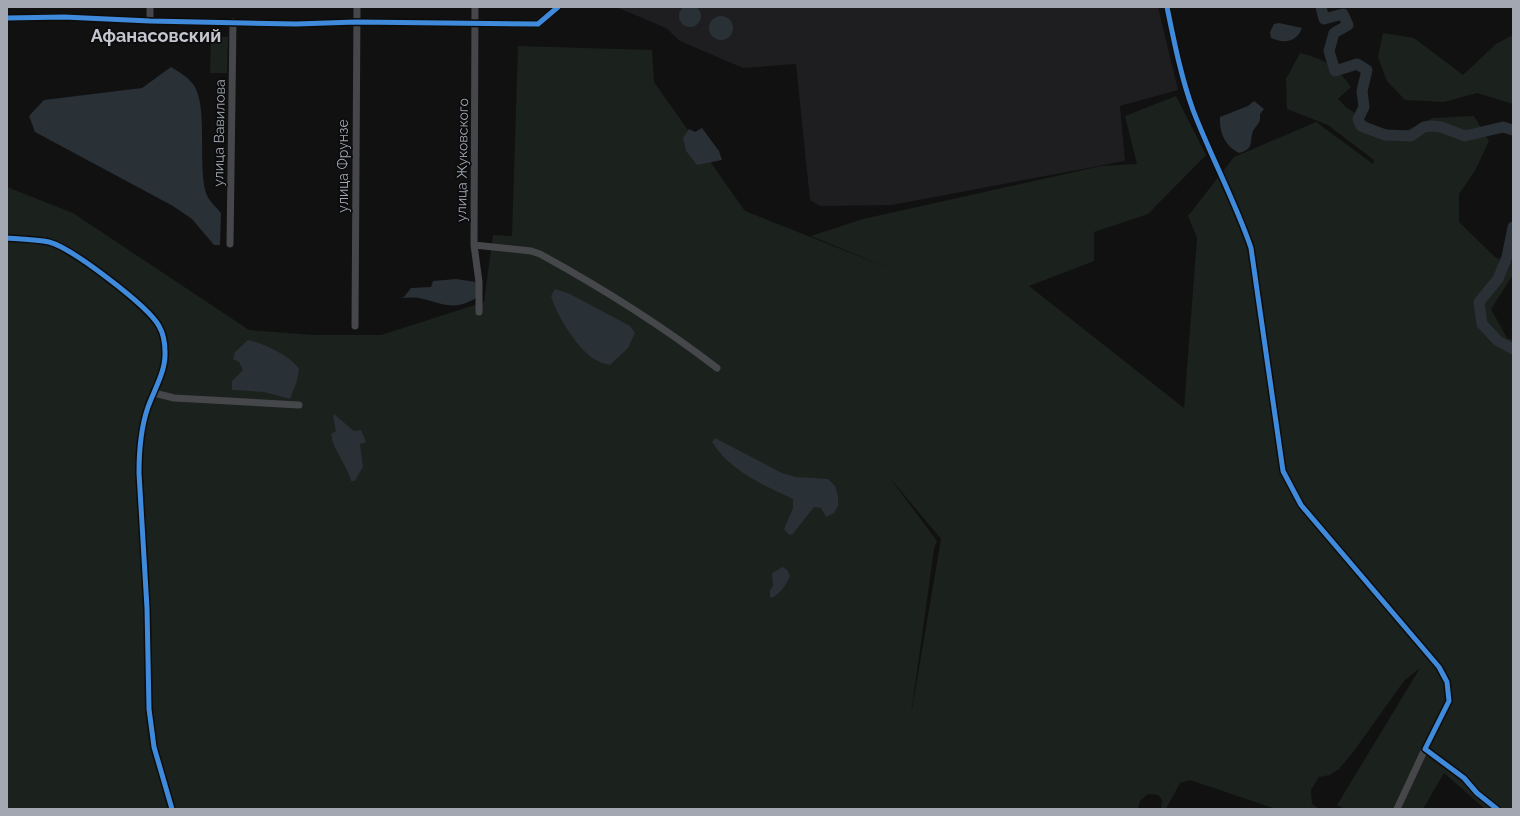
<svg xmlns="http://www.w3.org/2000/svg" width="1520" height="816" font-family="Raleway,sans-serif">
	<rect width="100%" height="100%" fill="#111112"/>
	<path fill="#1e1e20" d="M 616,7 L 1158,7 L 1178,90 L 1120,106 L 1125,161 L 892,205 L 820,206 L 810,200 L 796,64 L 743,68 L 680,41 L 666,28 Z"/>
	<path fill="#1b211c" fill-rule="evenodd" d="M 1383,33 L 1414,38 L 1463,75 L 1496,44 L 1513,35 L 1513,104 L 1477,93 L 1444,102 L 1405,100 L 1387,81 L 1378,57 Z
		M 211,37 L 228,37 L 227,73 L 210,73 Z
		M 518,46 L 652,50 L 654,82 L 745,211 L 891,269 L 811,236 L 863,219 L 1101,166 L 1137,164 L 1125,116 L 1176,96 L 1206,155 L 1148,214 L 1094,232 L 1094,261 L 1029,286 L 1184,408 L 1197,238 L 1188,216 L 1234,157 L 1316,122 L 1373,164 L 1374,160 L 1328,125 L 1287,109 L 1286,79 L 1300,53 C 1326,60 1336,66 1351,87 L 1338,99 L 1346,107 L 1375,127 L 1403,132 L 1433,118 L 1474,116 L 1489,141 L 1475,171 L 1459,194 L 1459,222 L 1496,258 L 1513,262 L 1513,275 L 1491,309 L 1507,338 L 1513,340 L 1513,809 L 1485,809 L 1444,773 L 1423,809 L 1345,809 L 1337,805 L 1420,668 L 1404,681 L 1354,751 L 1339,769 L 1330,775 L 1319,777 L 1311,790 L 1312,804 L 1319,809 L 1276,809 L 1190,780 L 1180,783 L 1166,809 L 1161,809 L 1162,800 L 1158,795 L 1148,794 L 1140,801 L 1138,809 L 7,809 L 7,187 L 73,213 L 249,330 L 314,335 L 381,335 L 484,302 L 493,235 L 512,236 ZM 890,478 L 941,539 L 911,715 L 934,549 L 937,541 Z"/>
	<path fill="#293036" d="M679 16a11 11 0 1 1 22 0a11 11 0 1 1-22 0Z
		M709 28a12 12 0 1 1 24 0a12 12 0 1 1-24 0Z
		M 1279,23 L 1302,28 C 1297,42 1284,44 1271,38 L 1270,32 L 1274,24 Z
		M 171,67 C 179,72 187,76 193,84 C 209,106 197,163 206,193 C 208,200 216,207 221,213 L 220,245 L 214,245 L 192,219 L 173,206 L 35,132 L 29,116 L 44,100 L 142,88 Z
		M 1254,101 L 1264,109 L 1260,114 L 1260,120 C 1259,124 1255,127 1253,131 C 1249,141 1255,149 1239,153 C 1225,146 1219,132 1220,117 L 1248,106 Z
		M 702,128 L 719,151 L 722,160 L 697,165 L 686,151 L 683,138 L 689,129 L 695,132 Z
		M 456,279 L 476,282 L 476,298 C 453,312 443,303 419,298 C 413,297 406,298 400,298 L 404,297 L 411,288 L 431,287 L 433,281 Z
		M 555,289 L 570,294 L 630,326 L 635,333 L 628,348 L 610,365 C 606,364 601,363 598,361 C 579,353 556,314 551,296 Z
		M 248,340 C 263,343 291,356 299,369 L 297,381 L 290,399 L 264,392 L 232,390 L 232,381 L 243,370 L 239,362 L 233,359 L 235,352 Z
		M 334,414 L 354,431 L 361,430 L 366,442 L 360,444 L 363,467 L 355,481 L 351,481 C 347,464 333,451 331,434 L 336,431 L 333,416 Z
		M 715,438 L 782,473 L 796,477 L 828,479 L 835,486 L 838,496 L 838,506 L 834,513 L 826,517 L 821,508 L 814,507 L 792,535 L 788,534 L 784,529 L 793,508 L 793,499 C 763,485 730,471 712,442 Z
		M 783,567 L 787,570 L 790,576 C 786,586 780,593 772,598 L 770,597 L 770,590 L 773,586 L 772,573 Z"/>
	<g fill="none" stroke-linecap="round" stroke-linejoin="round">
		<path stroke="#293036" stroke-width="11" d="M 1321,7 L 1324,19 L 1343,14 L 1348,25 L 1334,33 L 1329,51 L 1335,71 L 1357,64 L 1367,70 L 1362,91 L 1364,107 L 1358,119 L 1361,126 L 1385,135 L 1411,136 L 1424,127 L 1431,126 L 1441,127 L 1465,136 L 1503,127 L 1513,130
			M 1513,227 L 1507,257 L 1498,279 L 1479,302 L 1482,324 L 1498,341 L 1513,349"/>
		<path stroke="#46474a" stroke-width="7" d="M 475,7 L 474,245 L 479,282 L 479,312
			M 1167,7 C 1174,41 1181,77 1193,110 C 1211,157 1235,201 1251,248 L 1283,471 L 1301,505 L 1439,667 L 1447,682 L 1449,701 L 1425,749 L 1464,778 L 1477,793 L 1497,809
			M 7,18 L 64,17 L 150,21 L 296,24 L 356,22 L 538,24 L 558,7
			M 150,21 L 150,7
			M 7,238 C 21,239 36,239 49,242 C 72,248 148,306 159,326 C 163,333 165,344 165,352 C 166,371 154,390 148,407 C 141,427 139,451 139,473 L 147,608 L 149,709 L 154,747 L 172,809
			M 230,244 L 233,22
			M 474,245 L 531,251 L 540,254 C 602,288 661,325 717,368
			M 355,326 L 357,7
			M 154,393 L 174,398 L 299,405
			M 1397,809 L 1425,749"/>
		<g stroke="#0c0c0d" stroke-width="8">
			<path id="cycleway" d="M 1167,7 C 1174,41 1181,77 1193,110 C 1211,157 1235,201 1251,248 L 1283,471 L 1301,505 L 1439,667 L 1447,682 L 1449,701 L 1425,749 L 1464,778 L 1477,793 L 1497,809
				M 7,18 L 64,17 L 150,21 L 296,24 L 356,22 L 538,24 L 558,7
				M 7,238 C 21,239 36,239 49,242 C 72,248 148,306 159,326 C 163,333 165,344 165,352 C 166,371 154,390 148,407 C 141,427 139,451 139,473 L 147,608 L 149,709 L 154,747 L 172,809"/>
		</g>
		<use href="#cycleway" stroke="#408adc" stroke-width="5"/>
	</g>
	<g text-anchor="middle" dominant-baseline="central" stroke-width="3.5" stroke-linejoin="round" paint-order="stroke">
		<g font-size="14" fill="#a2a7b2" stroke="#0c0c0d">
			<text transform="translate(219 133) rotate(-89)">улица Вавилова</text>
			<text transform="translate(462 160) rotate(-89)">улица Жуковского</text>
			<text transform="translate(343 166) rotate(-90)">улица Фрунзе</text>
		</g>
		<g font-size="18" font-weight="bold" fill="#c3c6ce" stroke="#0c0c0d">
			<text x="156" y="35">Афанасовский</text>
		</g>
	</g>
	<rect width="1520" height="816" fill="none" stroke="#a2a7b2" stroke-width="16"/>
</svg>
